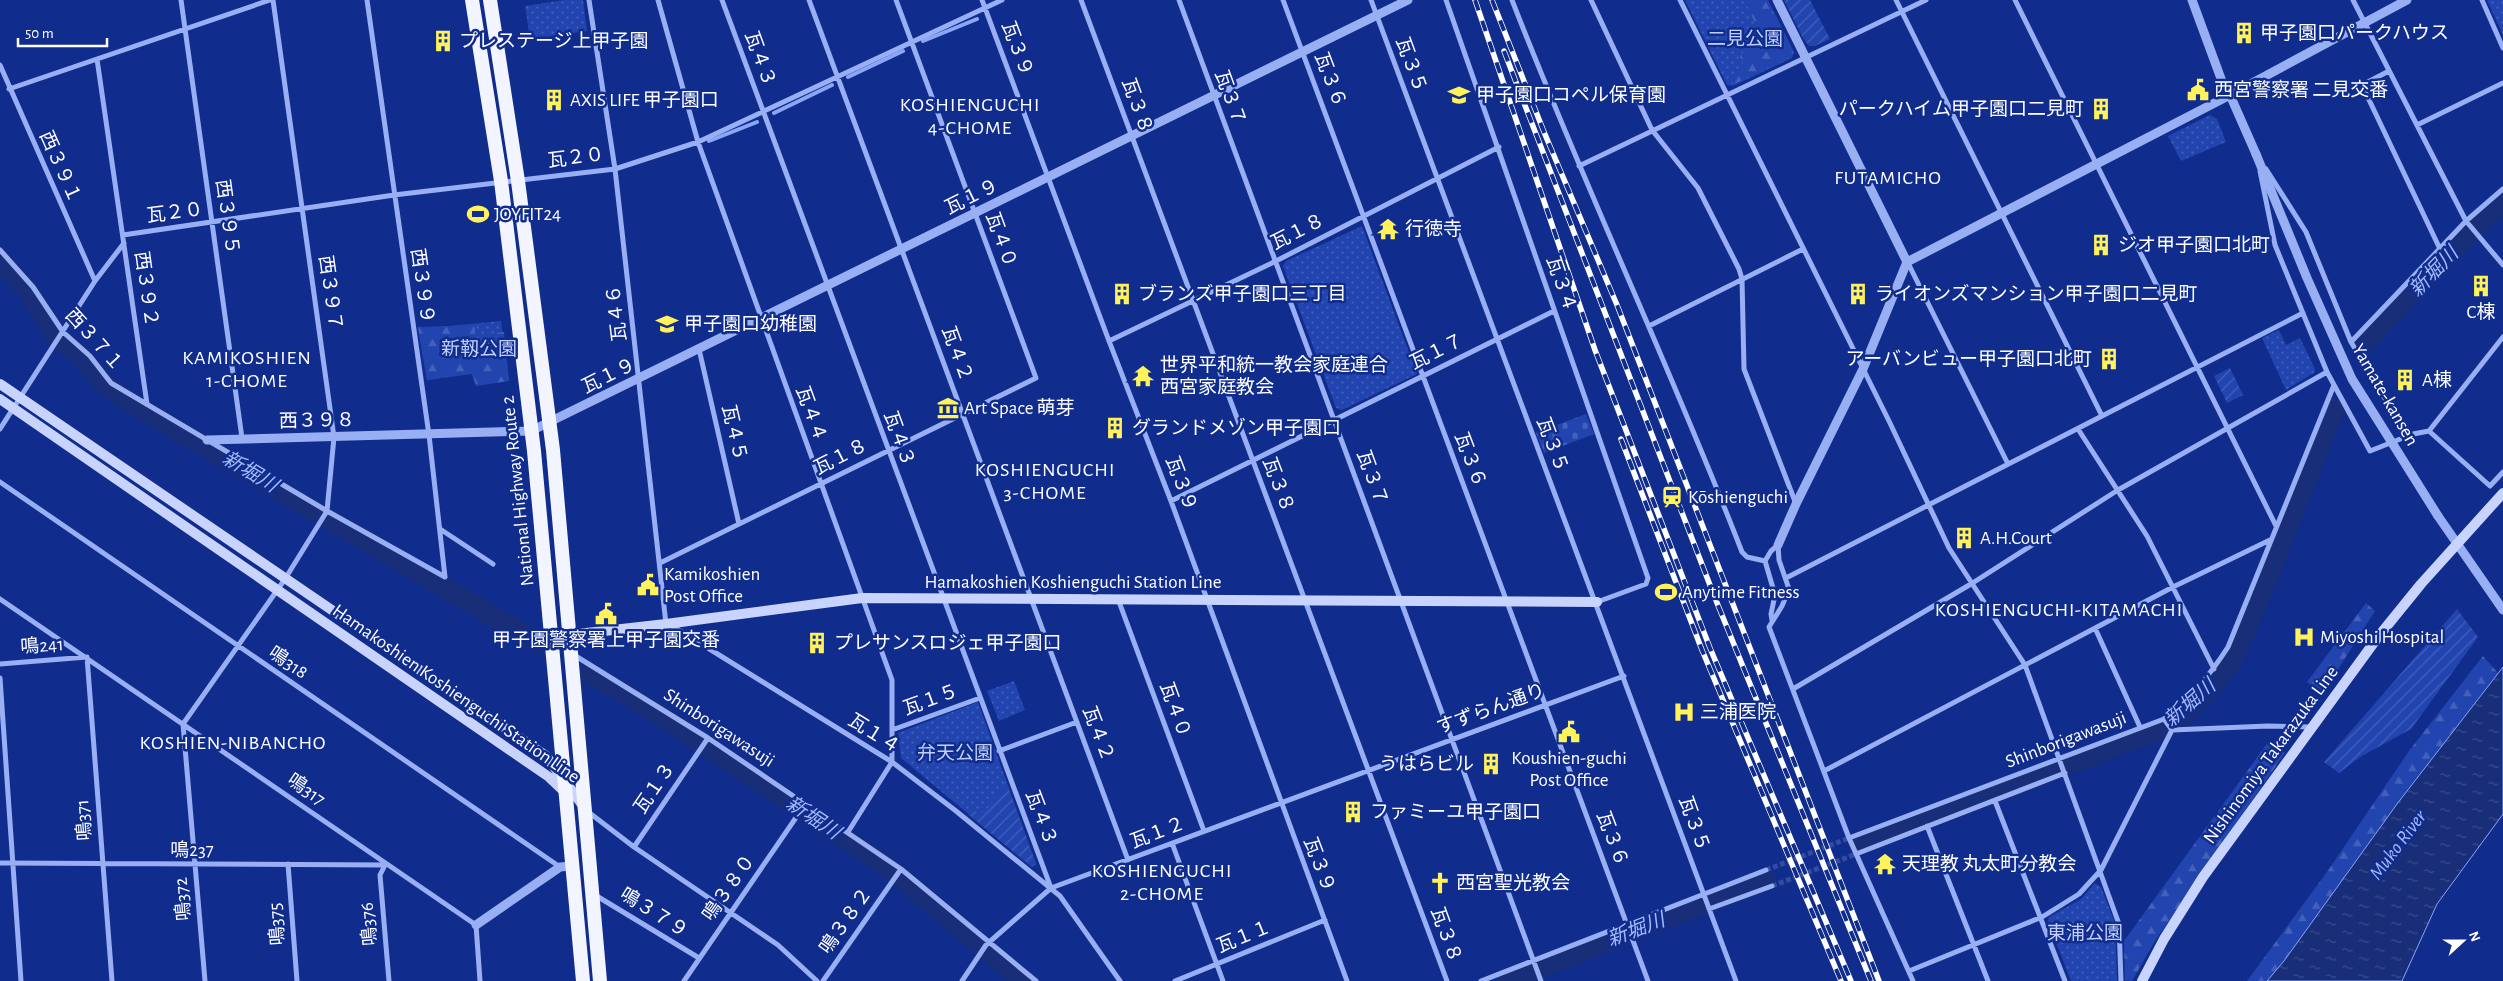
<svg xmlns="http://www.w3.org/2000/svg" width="2503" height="981" font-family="'Alegreya Sans','Noto Sans JP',sans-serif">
	<defs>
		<pattern id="grass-dots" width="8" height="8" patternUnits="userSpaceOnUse" patternTransform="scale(1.25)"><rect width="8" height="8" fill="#2244ae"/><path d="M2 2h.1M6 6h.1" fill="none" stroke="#4360ba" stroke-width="1.8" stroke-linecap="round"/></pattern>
		<pattern id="forest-firs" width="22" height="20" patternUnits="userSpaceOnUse" patternTransform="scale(1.25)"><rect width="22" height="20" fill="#2244ae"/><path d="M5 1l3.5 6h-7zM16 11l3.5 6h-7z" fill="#4360ba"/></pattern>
		<pattern id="cemetery-stones" width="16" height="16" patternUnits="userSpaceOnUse" patternTransform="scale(1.25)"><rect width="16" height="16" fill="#2244ae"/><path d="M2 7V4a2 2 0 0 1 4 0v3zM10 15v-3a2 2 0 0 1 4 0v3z" fill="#4360ba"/></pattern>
		<pattern id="garden-furrows" width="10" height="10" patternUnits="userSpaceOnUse" patternTransform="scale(1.25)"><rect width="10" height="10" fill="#2244ae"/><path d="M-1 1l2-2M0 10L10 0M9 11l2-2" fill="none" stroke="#4360ba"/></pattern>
		<pattern id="water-ripples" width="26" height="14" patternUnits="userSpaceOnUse" patternTransform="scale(1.25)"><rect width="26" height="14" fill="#192e78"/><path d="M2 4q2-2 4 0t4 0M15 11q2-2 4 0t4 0" fill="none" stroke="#3c4d8c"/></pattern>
	</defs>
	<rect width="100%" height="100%" fill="#102d8e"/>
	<path fill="url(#grass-dots)" d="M 564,0 L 583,0 L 587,31 L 530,39 L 525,6 Z
		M 1685,0 L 1768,0 L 1794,52 L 1792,58 L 1733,86 L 1727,85 Z
		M 2487,0 L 2503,0 L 2503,35 Z
		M 2210,115 L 2217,119 L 2226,142 L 2181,161 L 2168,136 Z
		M 1362,226 L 1417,374 L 1342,410 L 1336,408 L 1283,266 L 1286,261 Z
		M 501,321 L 509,379 L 476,386 L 472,374 L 427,380 L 418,329 Z
		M 2279,330 L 2286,345 L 2300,338 L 2315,369 L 2315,372 L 2286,390 L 2262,338 Z
		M 1014,681 L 1025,710 L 999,721 L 987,691 Z
		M 978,702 L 1036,864 L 1032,867 L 901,758 L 898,733 Z
		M 2095,883 L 2101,887 L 2115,923 L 2117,981 L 2071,981 L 2048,921 L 2049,917 L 2081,899 Z"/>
	<path fill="url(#forest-firs)" d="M 1745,0 L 1765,0 L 1791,52 L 1790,57 L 1734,84 L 1731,81 L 1745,70 L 1740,56 L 1756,38 L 1754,21 Z
		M 475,325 L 475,336 L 465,339 L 466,351 L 484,360 L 487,334 L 504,332 L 509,381 L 476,386 L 472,373 L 427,380 L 418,327 Z
		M 2366,603 L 2375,611 L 2323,693 L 2307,682 Z
		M 2483,656 L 2498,673 L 2397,804 L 2284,961 L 2267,981 L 2247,981 L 2327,872 L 2409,751 Z
		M 2269,741 L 2285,753 L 2155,941 L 2132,981 L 2125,980 L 2124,941 Z"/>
	<path fill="url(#cemetery-stones)" d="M 1586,414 L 1594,434 L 1544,453 L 1536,433 Z"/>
	<path fill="url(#garden-furrows)" d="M 1784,0 L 1810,0 L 1830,39 L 1815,46 L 1809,46 L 1803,38 Z
		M 2230,368 L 2243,395 L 2227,403 L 2214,376 Z
		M 2457,609 L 2478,637 L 2411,729 L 2360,757 L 2339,773 L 2324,762 Z
		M 1006,781 L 1036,864 L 1032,867 L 969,815 L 972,811 L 981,813 L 989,807 Z"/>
	<path fill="url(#water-ripples)" stroke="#8aa6f6" d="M 2503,667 L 2503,814 L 2437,904 L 2402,981 L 2267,981 L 2284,961 L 2397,804 Z"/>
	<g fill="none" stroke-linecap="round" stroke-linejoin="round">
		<path stroke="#8aa6f6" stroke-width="4" d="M 923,41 L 977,19
			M 848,77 L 903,51
			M 774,113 L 832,85
			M 709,141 L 757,122"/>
		<path stroke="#192e78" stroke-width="21" d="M 0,260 L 27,290 L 56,336 L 83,359 L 105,385 L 134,405 L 537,642
			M 2366,342 L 2475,228 L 2503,202
			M 590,674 L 652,710 L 890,869 L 1023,981
			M 1860,844 L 2164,728 L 2182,716 L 2208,693 L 2232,661 L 2262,592 L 2334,409
			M 1507,981 L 1765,880"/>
		<path stroke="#344c9f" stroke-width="5" stroke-dasharray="5 2.5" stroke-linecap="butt" d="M 1766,870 L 1849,838
			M 1772,886 L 1856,854"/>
		<path stroke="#99aff3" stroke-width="5" d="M 181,0 L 242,438
			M 367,0 L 429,435 L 445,577
			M 589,0 L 615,169 L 666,624
			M 658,0 L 698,142 L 892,680 L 892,762 L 848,832
			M 722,0 L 1051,888
			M 809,0 L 1128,860
			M 982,0 L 1109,341 L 1171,501 L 1347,981
			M 1081,0 L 1447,981
			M 1179,0 L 1541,981
			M 1283,0 L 1648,981
			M 1371,0 L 1736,981
			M 1446,0 L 1648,578 L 1646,584 L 1597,602
			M 1512,0 C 1584,186 1670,366 1742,552 L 1747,557 L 1765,561
			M 1591,0 L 1652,130 L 1698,188 L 1739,269 L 1742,279 L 1744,369 L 1796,504
			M 1680,0 L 1889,421 L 1949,548 L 2025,665 L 2119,924 L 2121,981
			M 1896,0 L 2102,416
			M 2015,0 L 2276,526
			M 2353,0 L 2466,221 L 2503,265
			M 2482,0 L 2503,48
			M 97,59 L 147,404
			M 0,65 L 95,281
			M 2389,71 L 2362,85 L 2440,249
			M 9,89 L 270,0
			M 2417,125 L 2503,83
			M 1579,166 L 1926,0
			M 2266,169 L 2306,232 L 2351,342 L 2408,437
			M 2260,171 L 2275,245 L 2327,372 L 2370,451 L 2413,434 L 2429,431 L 2503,337
			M 123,235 L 394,195 L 615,169 L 698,142 L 1002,0
			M 0,250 L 33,287 L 63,332 L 90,356 L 111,383 L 327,511 L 445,577
			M 1908,263 L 2008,464
			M 1649,326 L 1803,249
			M 1109,341 L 1276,261 L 1499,147
			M 2351,342 L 2466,221 L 2503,189
			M 699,349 L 739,524
			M 0,429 L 95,281 L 124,243
			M 2078,429 L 2147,536 L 2214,669
			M 2429,431 L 2490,486 L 2503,472
			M 0,482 L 560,867
			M 1171,501 L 1554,311
			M 440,529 L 493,564
			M 1778,545 L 1779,560 L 1789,589 L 1782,606 L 1769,627 L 1849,838 L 1913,981
			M 660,563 L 1036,378 L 896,0
			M 1786,578 L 2303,313
			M 0,599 L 476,925 L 480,981
			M 1118,599 L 1204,831
			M 1772,620 L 1771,614 L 1775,595 L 1765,561 L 1771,551 L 1778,545
			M 669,624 L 892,762 L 956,811 L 1060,896 L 1120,981
			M 2095,628 L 2140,727
			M 574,655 L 708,738 L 901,869 L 1036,981
			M 0,664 L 87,657 L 112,981
			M 0,678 L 21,981
			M 1793,689 L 1971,584 L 2118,490 L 2327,372
			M 2164,719 L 2172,730
			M 892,730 L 980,698
			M 2172,730 L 2268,726 L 2311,727
			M 999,751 L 1077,722
			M 1824,771 L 2173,587 L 2270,540
			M 1995,801 L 2065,981
			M 587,811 L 634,847 L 778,945 L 817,981
			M 1927,826 L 1988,981
			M 1849,838 L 2164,719 C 2192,696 2208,678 2228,647 L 2334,385
			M 1172,843 L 1223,981
			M 634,847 L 708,738
			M 1856,854 L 2065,773
			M 0,863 L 385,865 L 380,875 L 389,981
			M 288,864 L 297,981
			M 595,895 L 699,958
			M 1709,909 L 1772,886
			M 1909,971 L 2042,917 L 2079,894 L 2101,870 L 2172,730
			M 205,981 L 183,724 L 285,579 L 327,511 L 334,437 L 273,0
			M 684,981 L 806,803
			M 823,981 L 901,869
			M 962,981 L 986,945 L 1051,888 L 1624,676
			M 1175,981 L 1325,920
			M 1481,981 L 1766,870"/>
		<path stroke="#99aff3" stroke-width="9" d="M 1777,0 L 1907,262
			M 2192,0 L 2223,84 L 2230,95 L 2256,154
			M 207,440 L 531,431 L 1408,0
			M 2438,516 L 2503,610
			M 1778,545 L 1796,504 L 1863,369 L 1907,262 L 2230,95 L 2407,0
			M 476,925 L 560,867 L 572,866"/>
		<path stroke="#c8d4fd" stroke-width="10" d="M 0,384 L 546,756 L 584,807
			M 0,399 L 549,777 L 567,794
			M 551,637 L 666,624 L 862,598 L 1597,602
			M 2142,981 L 2164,939 L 2203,877 L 2378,637 L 2421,584 L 2503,493"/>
		<path stroke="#f2f4ff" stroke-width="14" d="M 472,0 L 501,181 L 534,451 L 583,981
			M 490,0 L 518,181 L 553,450 L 600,981"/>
		<g stroke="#fff" stroke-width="5.5">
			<path id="rail" d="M 1475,0 L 1595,350 L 1710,648 L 1851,981
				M 1492,0 L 1544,132 L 1617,305 L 1879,981
				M 1504,51 L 1713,593 L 1871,981
				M 1621,439 L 1702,650 L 1841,981"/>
		</g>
		<use href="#rail" stroke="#102d8e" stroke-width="4" stroke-dasharray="11" stroke-linecap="butt"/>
		<path stroke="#99aff3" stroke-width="9" d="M 2256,154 L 2307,278 L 2352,379 L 2438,516"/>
	</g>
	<defs>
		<g id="building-bare" transform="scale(1.725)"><path d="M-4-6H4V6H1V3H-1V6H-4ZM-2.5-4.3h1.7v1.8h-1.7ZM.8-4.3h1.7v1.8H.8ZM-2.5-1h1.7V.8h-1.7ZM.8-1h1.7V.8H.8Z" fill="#fff25a" stroke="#102d8e" stroke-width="2.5" paint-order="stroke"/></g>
		<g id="civic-bare" transform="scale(1.725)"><path d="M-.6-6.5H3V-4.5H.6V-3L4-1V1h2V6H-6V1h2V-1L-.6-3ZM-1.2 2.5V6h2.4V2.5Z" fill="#fff25a" stroke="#102d8e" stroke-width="2.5" paint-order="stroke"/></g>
		<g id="school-bare" transform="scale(1.725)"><path d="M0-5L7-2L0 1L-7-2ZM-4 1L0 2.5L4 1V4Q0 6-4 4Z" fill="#fff25a" stroke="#102d8e" stroke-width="2.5" paint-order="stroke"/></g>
		<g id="stadium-bare" transform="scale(1.725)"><path d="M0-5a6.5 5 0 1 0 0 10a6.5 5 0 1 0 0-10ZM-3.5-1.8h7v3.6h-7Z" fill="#fff25a" stroke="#102d8e" stroke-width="2.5" paint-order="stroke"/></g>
		<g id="temple-bare" transform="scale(1.725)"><path d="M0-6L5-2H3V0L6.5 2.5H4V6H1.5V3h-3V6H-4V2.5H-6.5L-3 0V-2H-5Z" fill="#fff25a" stroke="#102d8e" stroke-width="2.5" paint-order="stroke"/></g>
		<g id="museum-bare" transform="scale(1.725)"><path d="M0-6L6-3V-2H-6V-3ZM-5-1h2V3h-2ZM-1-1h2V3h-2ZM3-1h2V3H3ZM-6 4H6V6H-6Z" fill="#fff25a" stroke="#102d8e" stroke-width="2.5" paint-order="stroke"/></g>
		<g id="station-bare" transform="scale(1.725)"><path d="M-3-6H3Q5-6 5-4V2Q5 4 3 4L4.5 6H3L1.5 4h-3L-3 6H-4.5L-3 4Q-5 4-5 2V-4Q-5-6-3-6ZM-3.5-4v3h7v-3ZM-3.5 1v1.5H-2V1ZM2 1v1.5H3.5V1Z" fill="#fff25a" stroke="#102d8e" stroke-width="2.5" paint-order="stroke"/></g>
		<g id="hospital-bare" transform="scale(1.725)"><path d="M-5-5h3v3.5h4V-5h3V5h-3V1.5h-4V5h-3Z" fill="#fff25a" stroke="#102d8e" stroke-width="2.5" paint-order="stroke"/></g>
		<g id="church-bare" transform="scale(1.725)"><path d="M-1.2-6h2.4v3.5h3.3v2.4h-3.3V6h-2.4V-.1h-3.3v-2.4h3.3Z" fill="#fff25a" stroke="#102d8e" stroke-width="2.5" paint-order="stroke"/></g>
	</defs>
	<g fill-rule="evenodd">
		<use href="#building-bare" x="2244" y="33"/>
		<use href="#building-bare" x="443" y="41"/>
		<use href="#civic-bare" x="2198" y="90"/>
		<use href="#school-bare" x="1459" y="95"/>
		<use href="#building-bare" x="554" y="100"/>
		<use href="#building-bare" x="2101" y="109"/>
		<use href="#stadium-bare" x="478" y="214"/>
		<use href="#temple-bare" x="1388" y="229"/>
		<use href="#building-bare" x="2101" y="245"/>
		<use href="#building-bare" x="2481" y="286"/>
		<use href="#building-bare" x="1122" y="294"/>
		<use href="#building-bare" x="1858" y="294"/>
		<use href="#school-bare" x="667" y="324"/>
		<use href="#building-bare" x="2109" y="359"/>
		<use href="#temple-bare" x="1143" y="376"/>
		<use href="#building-bare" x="2405" y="380"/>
		<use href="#museum-bare" x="948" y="408"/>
		<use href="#building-bare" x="1115" y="428"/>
		<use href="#station-bare" x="1672" y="497"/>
		<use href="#building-bare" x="1964" y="538"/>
		<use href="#civic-bare" x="648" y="585"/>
		<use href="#stadium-bare" x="1666" y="592"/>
		<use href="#civic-bare" x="606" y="614"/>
		<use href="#hospital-bare" x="2304" y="637"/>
		<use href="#building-bare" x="817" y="643"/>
		<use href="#hospital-bare" x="1684" y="712"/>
		<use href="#civic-bare" x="1569" y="732"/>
		<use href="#building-bare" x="1491" y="764"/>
		<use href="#building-bare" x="1353" y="812"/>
		<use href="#temple-bare" x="1885" y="864"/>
		<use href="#church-bare" x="1440" y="883"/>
	</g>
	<g text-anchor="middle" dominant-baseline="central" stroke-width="5" stroke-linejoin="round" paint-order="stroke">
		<g font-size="19" fill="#fff" stroke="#102d8e" text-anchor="start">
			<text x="2260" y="33">甲子園口パークハウス</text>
			<text x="459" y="41">プレステージ上甲子園</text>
			<text x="2214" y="90">西宮警察署 二見交番</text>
			<text x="1476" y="95">甲子園口コペル保育園</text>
			<text x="570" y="100">AXIS LIFE 甲子園口</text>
			<text x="2084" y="109" text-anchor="end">パークハイム甲子園口二見町</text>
			<text x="494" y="214">JOYFIT24</text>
			<text x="1405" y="229">行徳寺</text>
			<text x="2118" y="245">ジオ甲子園口北町</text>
			<text x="1138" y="294">ブランズ甲子園口三丁目</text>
			<text x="1875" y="294">ライオンズマンション甲子園口二見町</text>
			<text x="2481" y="312" text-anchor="middle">C棟</text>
			<text x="684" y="324">甲子園口幼稚園</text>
			<text x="2092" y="359" text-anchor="end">アーバンビュー甲子園口北町</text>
			<text x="1160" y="365">世界平和統一教会家庭連合<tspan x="1160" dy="22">西宮家庭教会</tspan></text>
			<text x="2422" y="380">A棟</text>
			<text x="964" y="408">Art Space 萌芽</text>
			<text x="1132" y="428">グランドメゾン甲子園口</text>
			<text x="1688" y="497">Kōshienguchi</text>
			<text x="1980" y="538">A.H.Court</text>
			<text x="664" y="574">Kamikoshien<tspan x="664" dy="22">Post Office</tspan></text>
			<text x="1682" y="592">Anytime Fitness</text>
			<text x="2320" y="637">Miyoshi Hospital</text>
			<text x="606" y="640" text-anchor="middle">甲子園警察署上甲子園交番</text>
			<text x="834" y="643">プレサンスロジェ甲子園口</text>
			<text x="1700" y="712">三浦医院</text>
			<text x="1569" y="758" text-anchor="middle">Koushien-guchi<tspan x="1569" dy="22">Post Office</tspan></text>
			<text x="1474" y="764" text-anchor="end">うはらビル</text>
			<text x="1370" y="812">ファミーユ甲子園口</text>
			<text x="1902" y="864">天理教 丸太町分教会</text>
			<text x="1456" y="883">西宮聖光教会</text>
		</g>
		<g font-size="19" fill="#c0cffd" stroke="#102d8e">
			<text x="1745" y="39">二見公園</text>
			<text x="479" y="349">新靱公園</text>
			<text x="955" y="753">弁天公園</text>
			<text x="2085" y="933">東浦公園</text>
		</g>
		<g font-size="19" fill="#fff" stroke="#102d8e">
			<text transform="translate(1017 49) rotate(69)">瓦３９</text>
			<text transform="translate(760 59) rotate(70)">瓦４３</text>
			<text transform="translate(1411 65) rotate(70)">瓦３５</text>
			<text transform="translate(1330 80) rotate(69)">瓦３６</text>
			<text transform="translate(1230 98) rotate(70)">瓦３７</text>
			<text transform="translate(1137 106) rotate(70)">瓦３８</text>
			<text transform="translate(576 158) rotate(-7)">瓦２０</text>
			<text transform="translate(60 167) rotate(66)">西３９１</text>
			<text transform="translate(972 197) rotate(-26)">瓦１９</text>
			<text transform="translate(175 213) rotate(-7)">瓦２０</text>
			<text transform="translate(227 217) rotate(82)">西３９５</text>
			<text transform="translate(1298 232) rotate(-27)">瓦１８</text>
			<text transform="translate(1001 240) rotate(70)">瓦４０</text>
			<text transform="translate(1561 284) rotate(71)">瓦３４</text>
			<text transform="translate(422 286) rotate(82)">西３９９</text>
			<text transform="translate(146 289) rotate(82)">西３９２</text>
			<text transform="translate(330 293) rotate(82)">西３９７</text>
			<text transform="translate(617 313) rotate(-97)">瓦４６</text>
			<text transform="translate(94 340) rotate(48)">西３７１</text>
			<text transform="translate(1437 352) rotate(-26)">瓦１７</text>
			<text transform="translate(957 354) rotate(70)">瓦４２</text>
			<text transform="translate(609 376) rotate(-26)">瓦１９</text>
			<text transform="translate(2385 395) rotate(60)">Yamate-kansen</text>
			<text transform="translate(811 414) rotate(70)">瓦４４</text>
			<text transform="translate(317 421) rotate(-1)">西３９８</text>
			<text transform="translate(734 433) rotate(77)">瓦４５</text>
			<text transform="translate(899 439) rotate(70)">瓦４３</text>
			<text transform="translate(1552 445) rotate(69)">瓦３５</text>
			<text transform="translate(841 457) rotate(-27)">瓦１８</text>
			<text transform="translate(1470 460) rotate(69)">瓦３６</text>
			<text transform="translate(1372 478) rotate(70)">瓦３７</text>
			<text transform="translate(1181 484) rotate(69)">瓦３９</text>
			<text transform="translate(1278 485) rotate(69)">瓦３８</text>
			<text transform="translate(518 491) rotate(-96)">National Highway Route 2</text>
			<text x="1073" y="582">Hamakoshien Koshienguchi Station Line</text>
			<text transform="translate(42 646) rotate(-4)">鳴241</text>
			<text transform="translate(288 663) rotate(34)">鳴318</text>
			<text transform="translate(456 694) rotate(35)">Hamakoshien Koshienguchi Station Line</text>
			<text transform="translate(931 700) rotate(-20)">瓦１５</text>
			<text transform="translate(1491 709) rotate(-20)">すずらん通り</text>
			<text transform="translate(1175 710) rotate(70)">瓦４０</text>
			<text transform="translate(719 728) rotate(33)">Shinborigawasuji</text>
			<text transform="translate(874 734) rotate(32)">瓦１４</text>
			<text transform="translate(1098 734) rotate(69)">瓦４２</text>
			<text transform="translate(2066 740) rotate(-21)">Shinborigawasuji</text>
			<text transform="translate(2271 755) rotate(-54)">Nishinomiya Takarazuka Line</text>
			<text transform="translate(655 788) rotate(-56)">瓦１３</text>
			<text transform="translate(306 790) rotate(35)">鳴317</text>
			<text transform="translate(1041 818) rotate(69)">瓦４３</text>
			<text transform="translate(84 820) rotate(-94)">鳴371</text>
			<text transform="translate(1694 824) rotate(70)">瓦３５</text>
			<text transform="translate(1158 833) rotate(-21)">瓦１２</text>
			<text transform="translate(1612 839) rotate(69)">瓦３６</text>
			<text x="192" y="850">鳴237</text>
			<text transform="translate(1319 865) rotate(69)">瓦３９</text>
			<text transform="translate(729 888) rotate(-55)">鳴３８０</text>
			<text transform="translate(183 899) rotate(-95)">鳴372</text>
			<text transform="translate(654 913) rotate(32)">鳴３７９</text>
			<text transform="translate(846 921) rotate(-55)">鳴３８２</text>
			<text transform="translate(277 924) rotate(-94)">鳴375</text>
			<text transform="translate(369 924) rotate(-95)">鳴376</text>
			<text transform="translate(1446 935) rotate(70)">瓦３８</text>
			<text transform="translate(1244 937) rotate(-22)">瓦１１</text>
		</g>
		<g font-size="20" letter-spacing="1" fill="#fff" stroke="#102d8e">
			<text x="970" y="105">KOSHIENGUCHI<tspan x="970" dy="23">4-CHOME</tspan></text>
			<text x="1888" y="178">FUTAMICHO</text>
			<text x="247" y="358">KAMIKOSHIEN<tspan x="247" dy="23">1-CHOME</tspan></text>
			<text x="1045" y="470">KOSHIENGUCHI<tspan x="1045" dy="23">3-CHOME</tspan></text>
			<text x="2059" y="610">KOSHIENGUCHI-KITAMACHI</text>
			<text x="233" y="743">KOSHIEN-NIBANCHO</text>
			<text x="1162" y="871">KOSHIENGUCHI<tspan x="1162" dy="23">2-CHOME</tspan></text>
		</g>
		<g font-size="20" font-style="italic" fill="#a5bafa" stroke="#102d8e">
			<text transform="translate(2434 272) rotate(-46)">新堀川</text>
			<text transform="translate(250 472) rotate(31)">新堀川</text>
			<text transform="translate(2190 703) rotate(-41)">新堀川</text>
			<text transform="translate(813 818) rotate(34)">新堀川</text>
			<text transform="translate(2398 845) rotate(-53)">Muko River</text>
			<text transform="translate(1636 930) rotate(-21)">新堀川</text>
		</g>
	</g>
	<g transform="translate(2463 941) rotate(69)" stroke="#102d8e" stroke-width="4" paint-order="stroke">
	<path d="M0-4L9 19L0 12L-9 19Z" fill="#ffffff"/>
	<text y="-8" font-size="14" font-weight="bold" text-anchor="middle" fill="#ffffff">N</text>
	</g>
	<path d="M18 38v8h89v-8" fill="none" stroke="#ffffff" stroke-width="2.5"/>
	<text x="25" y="38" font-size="15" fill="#ffffff" stroke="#102d8e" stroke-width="4" paint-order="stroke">50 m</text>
</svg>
